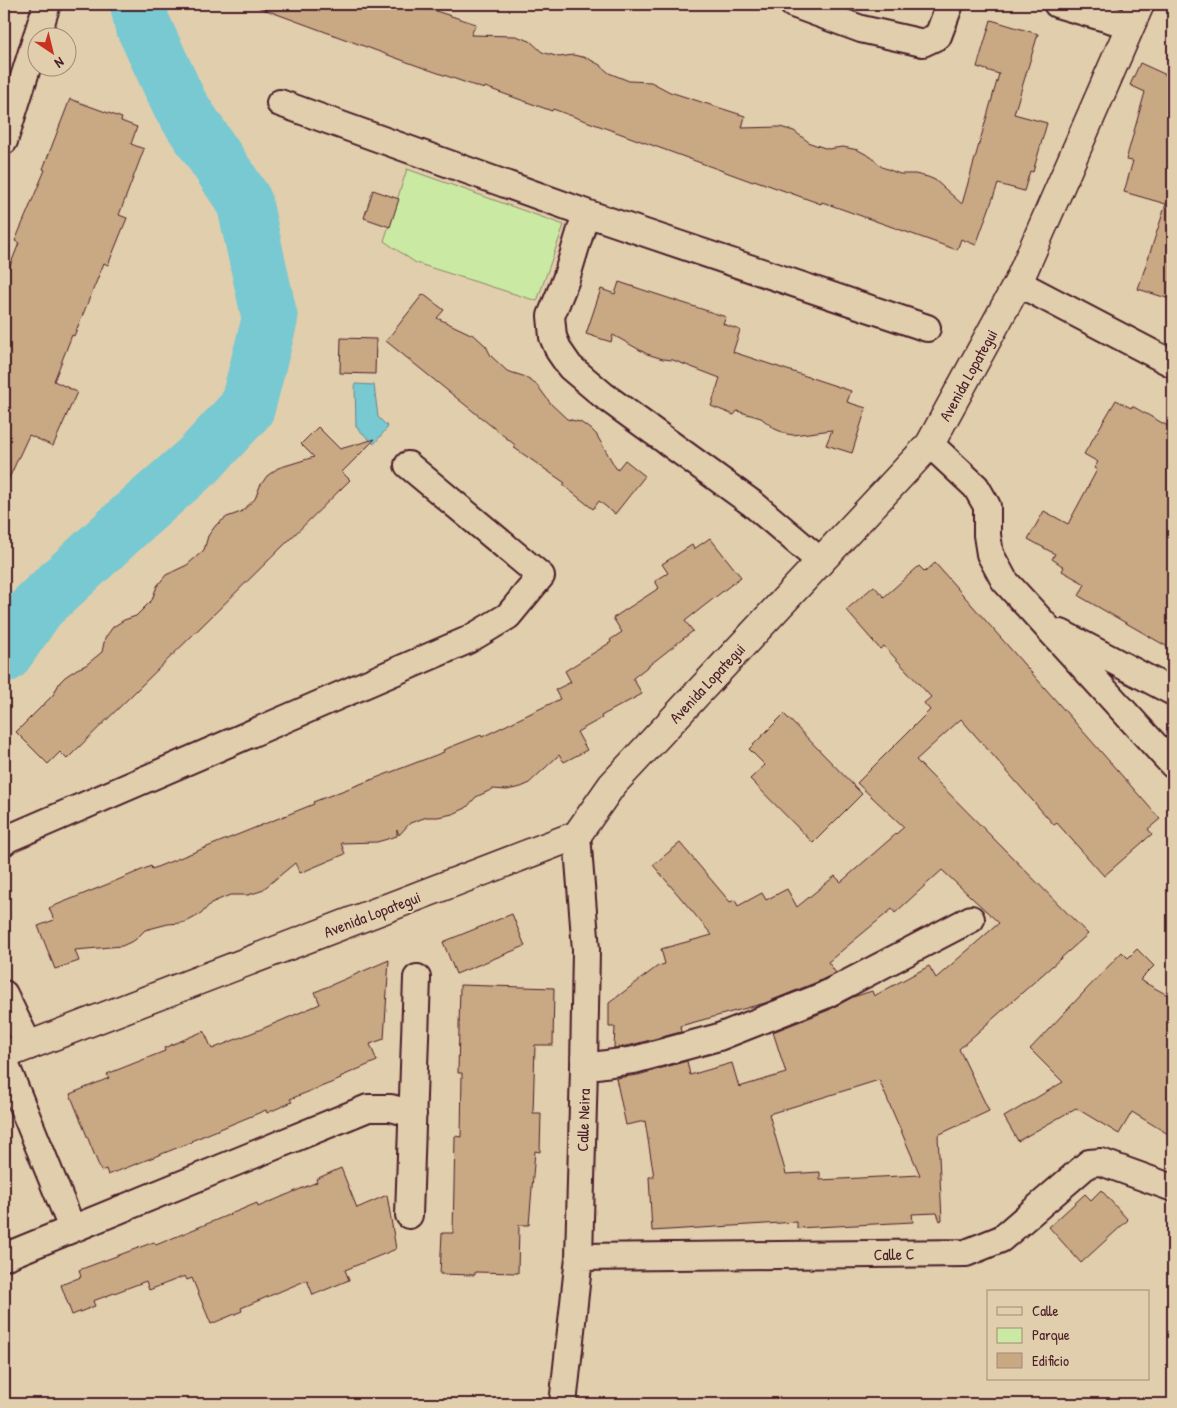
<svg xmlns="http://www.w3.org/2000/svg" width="1177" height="1408" font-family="'Patrick Hand',sans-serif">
	<rect width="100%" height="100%" fill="#e1ceac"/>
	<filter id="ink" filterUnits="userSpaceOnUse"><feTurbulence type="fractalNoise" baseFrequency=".02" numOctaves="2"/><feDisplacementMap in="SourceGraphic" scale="10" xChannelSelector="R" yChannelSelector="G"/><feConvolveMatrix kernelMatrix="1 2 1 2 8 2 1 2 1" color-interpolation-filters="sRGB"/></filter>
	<g filter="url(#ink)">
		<path fill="#caeaa3" stroke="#8a8467" d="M 407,169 L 564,225 L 537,301 L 416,263 L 384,241 Z"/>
		<path fill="#78c9d1" stroke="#66858f" d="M 355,384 L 374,385 L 378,417 L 388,427 L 374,444 L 356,427 Z"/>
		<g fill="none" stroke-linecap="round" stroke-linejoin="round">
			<path stroke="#78c9d1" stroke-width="56" d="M 4,655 L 38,606 L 133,518 L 201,458 L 247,408 L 270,319 L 244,201 L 180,105 L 142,23 L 138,4"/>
		</g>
		<path fill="#c9a884" stroke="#4a1f2b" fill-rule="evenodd" d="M 256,4 L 414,4 L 476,24 L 471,35 L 516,36 L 530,41 L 542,52 L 559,57 L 573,55 L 587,58 L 600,65 L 609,73 L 629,81 L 651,82 L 670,92 L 745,116 L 742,128 L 780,127 L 794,131 L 810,143 L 828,149 L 843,147 L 858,150 L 871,157 L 882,167 L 900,174 L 915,174 L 928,177 L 935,180 L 962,204 L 999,74 L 977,67 L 991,20 L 1038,34 L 1014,114 L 1047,123 L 1033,172 L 1030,171 L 1024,191 L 998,184 L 976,245 L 961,239 L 957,250 L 822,202 L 821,204 L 754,180 L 753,182 L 553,109 L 552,111 L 485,87 L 484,89 L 418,66 L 255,6 Z
			M 1140,63 L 1173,78 L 1173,300 L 1138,289 L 1166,204 L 1124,192 L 1133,161 L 1126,160 L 1145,92 L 1130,85 Z
			M 70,99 L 122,118 L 121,121 L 137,127 L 131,144 L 144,149 L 119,215 L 127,218 L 108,265 L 104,263 L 74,336 L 72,335 L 54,381 L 77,392 L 53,446 L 29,435 L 4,489 L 4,281 L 19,243 L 15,241 L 45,170 L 43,169 Z
			M 373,190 L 399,199 L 390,227 L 364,218 Z
			M 619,282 L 726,317 L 723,324 L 740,330 L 733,352 L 851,391 L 847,402 L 866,408 L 852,453 L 826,445 L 832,430 L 793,435 L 787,434 L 775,429 L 761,418 L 737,411 L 734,415 L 711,406 L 720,378 L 673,360 L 663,359 L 647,354 L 613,335 L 611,342 L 586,334 L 601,289 L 615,294 Z
			M 423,294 L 444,310 L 437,318 L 475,336 L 486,346 L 491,356 L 507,371 L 523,376 L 537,385 L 551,404 L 567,419 L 580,422 L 591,429 L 596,434 L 617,470 L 625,460 L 645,476 L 615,514 L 599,501 L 593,509 L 563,485 L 565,483 L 513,447 L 515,445 L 386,341 Z
			M 341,338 L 376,339 L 375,374 L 340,373 Z
			M 1116,400 L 1131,408 L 1132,406 L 1173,429 L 1173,650 L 1079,596 L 1085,584 L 1062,571 L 1064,567 L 1052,559 L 1055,554 L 1028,539 L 1044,511 L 1068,524 L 1097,470 L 1094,468 L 1098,462 L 1084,454 Z
			M 318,427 L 340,449 L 375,439 L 342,472 L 350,480 L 67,759 L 60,752 L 48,764 L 16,732 L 53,695 L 60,682 L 65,677 L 77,669 L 86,665 L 102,652 L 105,638 L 113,627 L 124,620 L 136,616 L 152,600 L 157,586 L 166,575 L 187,565 L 204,550 L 208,536 L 216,525 L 227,517 L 241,512 L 255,499 L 260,486 L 267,476 L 278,468 L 314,457 L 301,444 Z
			M 710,538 L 741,577 L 685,621 L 693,631 L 633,678 L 642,694 L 601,716 L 602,718 L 577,732 L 587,750 L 564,762 L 559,755 L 528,784 L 521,787 L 507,790 L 493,789 L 476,797 L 466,808 L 453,814 L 438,817 L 427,817 L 410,823 L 399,835 L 397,830 L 397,836 L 384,840 L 377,842 L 341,843 L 345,854 L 300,873 L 295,863 L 261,891 L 248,895 L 230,895 L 211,903 L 201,914 L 188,921 L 181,923 L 168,924 L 145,930 L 135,940 L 122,946 L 75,950 L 79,961 L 55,969 L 38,926 L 54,920 L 49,908 L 113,882 L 151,866 L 152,869 L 247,831 L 314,804 L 313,802 L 444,752 L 443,750 L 481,735 L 482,737 L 560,699 L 555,690 L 571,682 L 565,671 L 611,642 L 610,640 L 622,632 L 613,618 L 659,588 L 655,581 L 668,573 L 662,564 L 692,545 L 694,549 Z
			M 935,563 L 1160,819 L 1148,829 L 1152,834 L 1104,876 L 1057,823 L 1054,825 L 961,719 L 916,760 L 1088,934 L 959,1049 L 989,1111 L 938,1135 L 942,1220 L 940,1221 L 937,1213 L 912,1214 L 913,1222 L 797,1228 L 797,1222 L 652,1231 L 649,1177 L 654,1177 L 645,1121 L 626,1125 L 616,1078 L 638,1075 L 687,1061 L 690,1075 L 732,1063 L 739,1087 L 786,1073 L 773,1032 L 829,1010 L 853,997 L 872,991 L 874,996 L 929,966 L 936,978 L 999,923 L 942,870 L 895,913 L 892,909 L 828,962 L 836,973 L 817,982 L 765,1003 L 680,1026 L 681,1032 L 631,1045 L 614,1048 L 615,1027 L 609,1027 L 609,1003 L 658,966 L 665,964 L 661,949 L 712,935 L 653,865 L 680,843 L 730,902 L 735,900 L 738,906 L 762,893 L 766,900 L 787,889 L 797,907 L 835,876 L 841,882 L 904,827 L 857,783 L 930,710 L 924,703 L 931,697 L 884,646 L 880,649 L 846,610 L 874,586 L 884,597 L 919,566 L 925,572 ZM 879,1080 L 920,1175 L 820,1180 L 820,1172 L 786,1174 L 769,1114 Z
			M 784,714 L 862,794 L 813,843 L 750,779 L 765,765 L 749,749 Z
			M 512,914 L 525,946 L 456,974 L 443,942 Z
			M 1137,949 L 1154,966 L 1140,980 L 1173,998 L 1173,1137 L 1132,1112 L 1119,1134 L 1076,1108 L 1018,1141 L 1004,1117 L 1063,1082 L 1030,1049 L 1122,952 L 1128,958 Z
			M 389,960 L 384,1039 L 370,1044 L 377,1061 L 340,1077 L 341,1079 L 290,1099 L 292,1102 L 267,1113 L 266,1110 L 191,1141 L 192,1142 L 108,1175 L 106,1169 L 101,1171 L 70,1094 L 109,1078 L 107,1074 L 165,1051 L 164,1048 L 204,1031 L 212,1049 L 264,1028 L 320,1004 L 315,992 Z
			M 460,985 L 554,988 L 553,1045 L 535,1045 L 533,1113 L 541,1113 L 540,1152 L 535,1151 L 529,1225 L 519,1225 L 518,1273 L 475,1272 L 475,1275 L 440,1274 L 442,1233 L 453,1233 L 455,1136 L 461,1137 L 462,1073 L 458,1073 Z
			M 341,1168 L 357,1208 L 387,1195 L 396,1249 L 345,1270 L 349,1280 L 313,1295 L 307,1280 L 241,1308 L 242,1311 L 211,1324 L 192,1278 L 187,1280 L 185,1276 L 149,1290 L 146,1281 L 93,1301 L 95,1306 L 72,1315 L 61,1285 L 81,1277 L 79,1270 L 154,1242 L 156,1245 L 257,1203 L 258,1207 L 317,1182 L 316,1179 Z
			M 1101,1190 L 1128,1220 L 1081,1263 L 1049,1227 L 1085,1194 L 1091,1200 Z"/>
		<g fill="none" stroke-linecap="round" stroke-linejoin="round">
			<g stroke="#4a1f2b" stroke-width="30">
				<path id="street" d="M 793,4 L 861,29 L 923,43 L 938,36 L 950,4
					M 1057,4 L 1130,25
					M 280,103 L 586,213 L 927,328
					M 4,141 L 47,4
					M 586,213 L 566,279 L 551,316 L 553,337 L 559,351 L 570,367 L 603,395 L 753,504 L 820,561
					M 1018,283 L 1173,364
					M 930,444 L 976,487 L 987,506 L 987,535 L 990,554 L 1004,580 L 1173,765
					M 1061,633 L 1173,692
					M 4,842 L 7,839 L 468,640 L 508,616 L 541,576 L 408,465
					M 4,994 L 29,1046
					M 4,1061 L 72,1228
					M 584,1067 L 634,1060 L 719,1037 L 823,996 L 971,919
					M 409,1215 L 417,978
					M 4,1257 L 368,1108 L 391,1108 L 413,1114
					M 579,1257 L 966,1253 L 1001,1239 L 1089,1163 L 1101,1162 L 1173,1188
					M 563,1404 L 579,1257 L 584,1067 L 586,950 L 577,835"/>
			</g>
			<g stroke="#4a1f2b" stroke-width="31">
				<path id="secondary" d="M 4,1055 L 577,835 L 612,785 L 930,444 L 1018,283 L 1140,4"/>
			</g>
			<use href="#street" stroke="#e1ceac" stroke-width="26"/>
			<use href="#secondary" stroke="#e1ceac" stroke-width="28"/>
		</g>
	</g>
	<g text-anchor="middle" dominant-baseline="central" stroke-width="4" stroke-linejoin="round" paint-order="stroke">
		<g font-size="16" fill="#4a1f2b" stroke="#e1ceac">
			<text transform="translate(968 375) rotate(-61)">Avenida Lopategui</text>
			<text transform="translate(707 683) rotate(-47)">Avenida Lopategui</text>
			<text transform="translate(372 914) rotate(-21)">Avenida Lopategui</text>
			<text transform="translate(583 1120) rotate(-88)">Calle Neira</text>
			<text transform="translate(894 1254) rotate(-1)">Calle C</text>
		</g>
	</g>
	<rect width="1177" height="1408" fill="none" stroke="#e1ceac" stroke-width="20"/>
	<rect x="10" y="10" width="1157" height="1388" fill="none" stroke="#4a1f2b" stroke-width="2" filter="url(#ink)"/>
	<rect x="987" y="1290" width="162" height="90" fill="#e1ceac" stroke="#a58878"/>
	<rect x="997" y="1307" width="25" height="8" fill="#e1ceac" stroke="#a58878"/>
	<text x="1032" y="1316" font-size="15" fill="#4a1f2b">Calle</text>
	<rect x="997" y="1328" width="25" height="15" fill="#caeaa3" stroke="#a58878"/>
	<text x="1032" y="1340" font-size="15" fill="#4a1f2b">Parque</text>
	<rect x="997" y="1353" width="25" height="15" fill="#c9a884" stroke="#a58878"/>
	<text x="1032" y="1366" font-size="15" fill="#4a1f2b">Edificio</text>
	<g transform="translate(52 52) rotate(145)"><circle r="24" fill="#e1ceac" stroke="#a58878"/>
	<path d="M0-4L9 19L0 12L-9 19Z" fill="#c8321e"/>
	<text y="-8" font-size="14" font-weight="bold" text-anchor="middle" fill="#4a1f2b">N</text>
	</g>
</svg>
